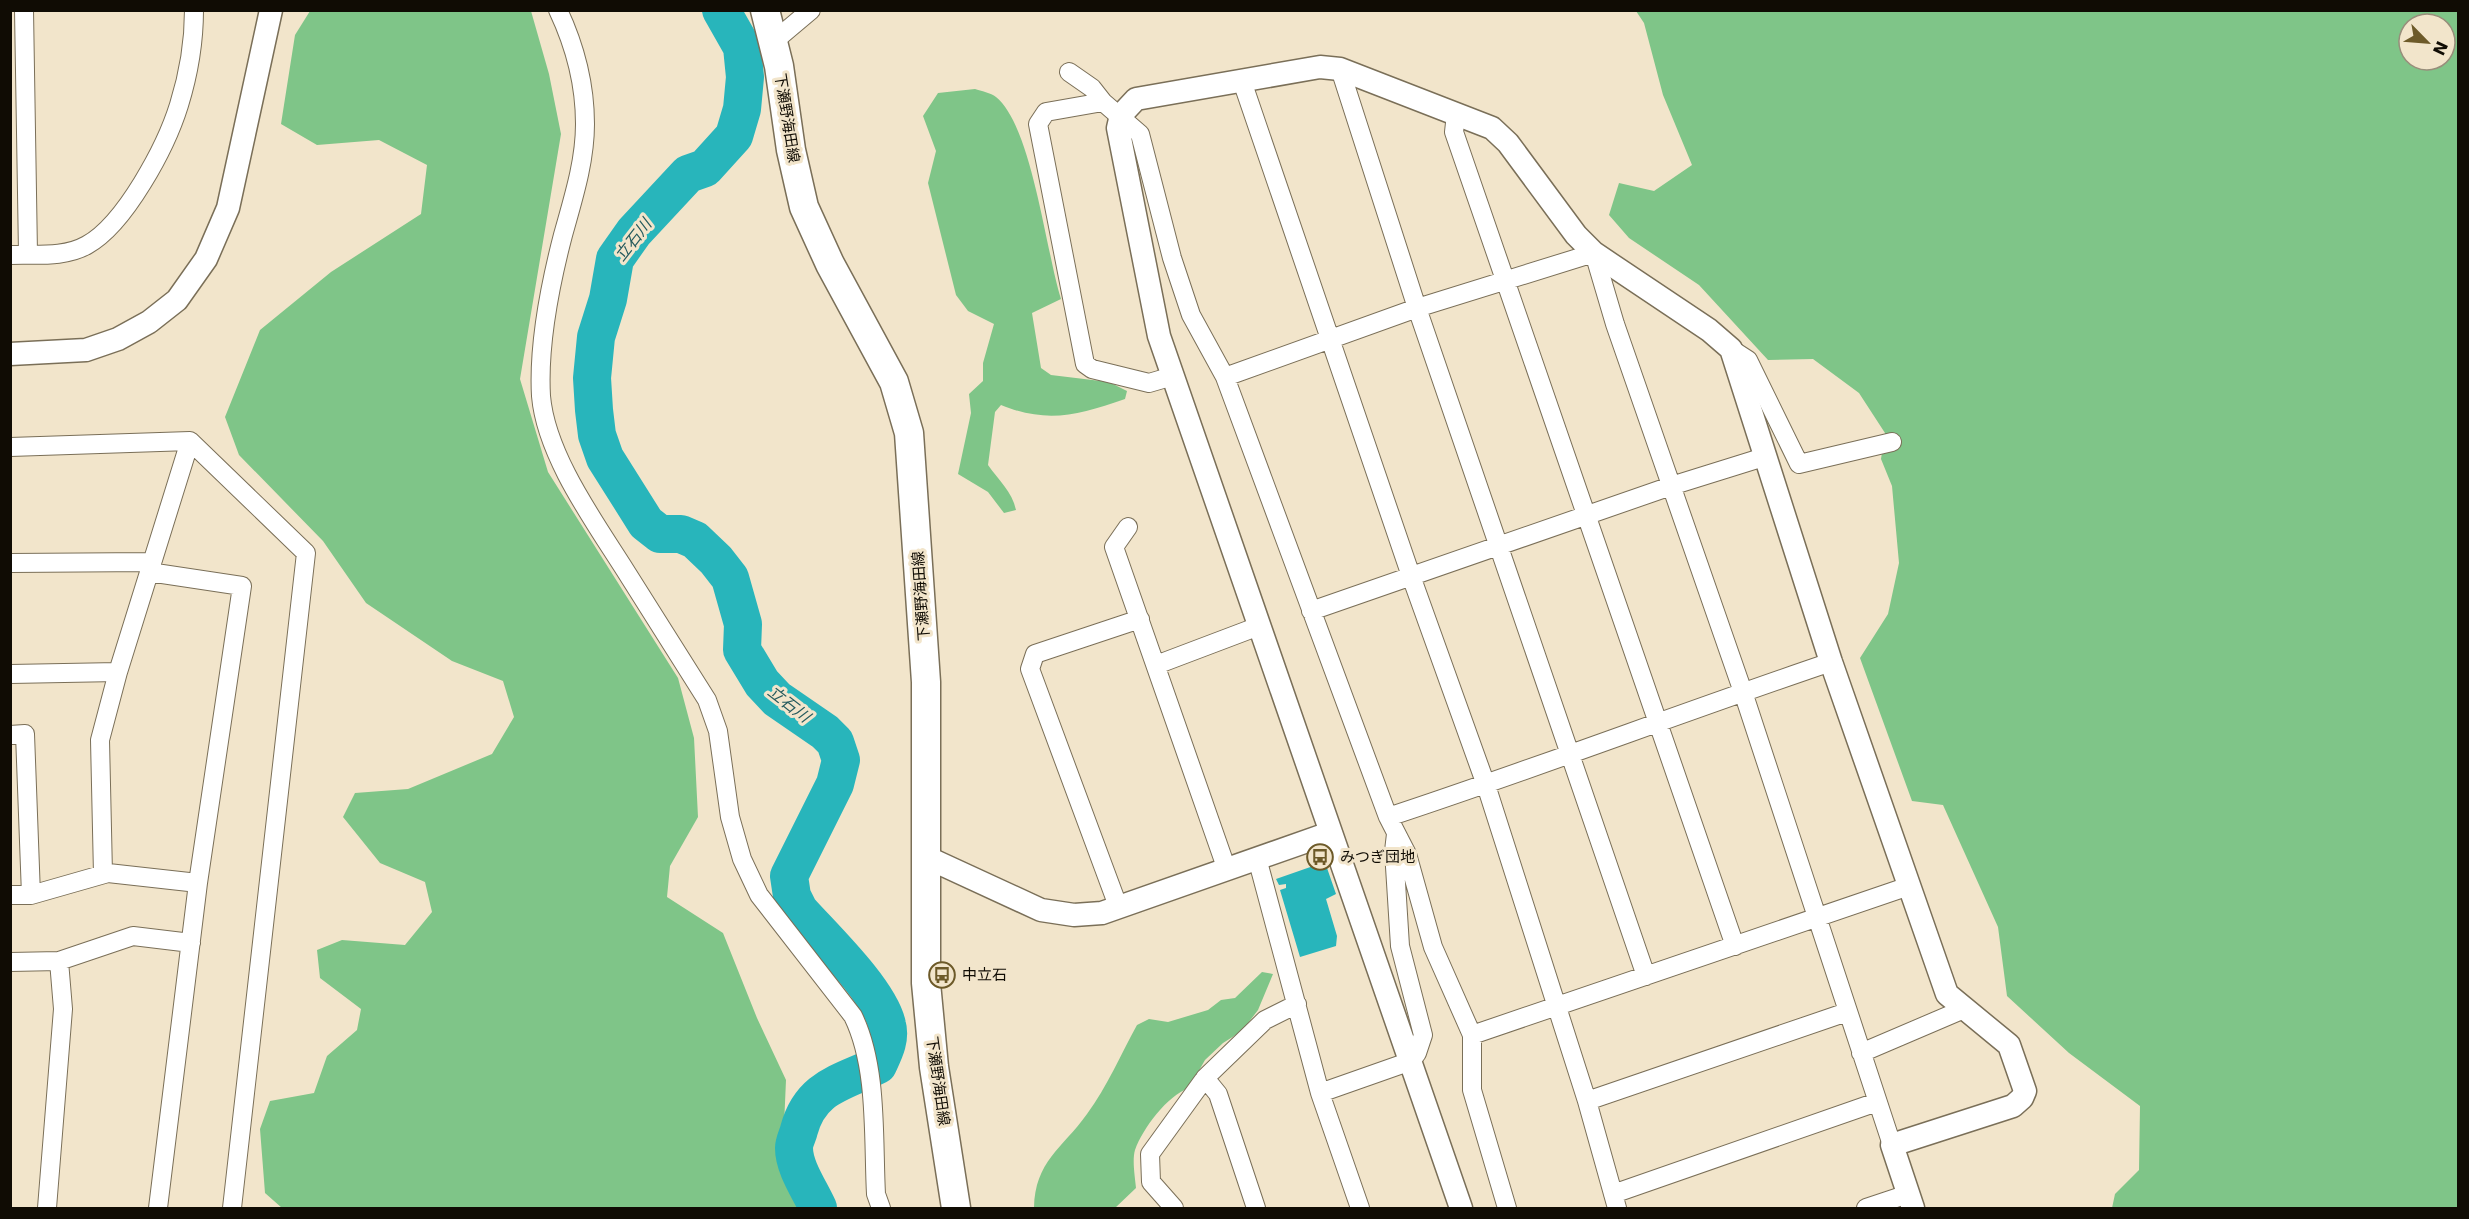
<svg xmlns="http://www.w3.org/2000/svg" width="2469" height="1219" font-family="'DejaVu Sans','Noto Sans JP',sans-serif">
	<rect width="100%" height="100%" fill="#f2e5cb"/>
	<path fill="#7fc588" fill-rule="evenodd" d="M 310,11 L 531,11 L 549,74 L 561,134 L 520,379 L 548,472 L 678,678 L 694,738 L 698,817 L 670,866 L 667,897 L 723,933 L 757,1018 L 786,1080 L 783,1149 L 801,1208 L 282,1208 L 265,1193 L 260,1129 L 270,1101 L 314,1093 L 327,1056 L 357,1030 L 361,1009 L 320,978 L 317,950 L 342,940 L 405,945 L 432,912 L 425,882 L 380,863 L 343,817 L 355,793 L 408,789 L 492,754 L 514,717 L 503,681 L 452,661 L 366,603 L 323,541 L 239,455 L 225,417 L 260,330 L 331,272 L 421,214 L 427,165 L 379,140 L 317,145 L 281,124 L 295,35 Z
		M 1636,11 L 2458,11 L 2458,1208 L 2112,1208 L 2115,1194 L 2139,1170 L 2140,1106 L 2069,1053 L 2007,996 L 1998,927 L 1943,805 L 1912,801 L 1860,658 L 1888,614 L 1899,563 L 1892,486 L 1881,459 L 1885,433 L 1859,393 L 1813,359 L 1768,360 L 1699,285 L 1629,238 L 1609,215 L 1619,183 L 1654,191 L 1692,165 L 1663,95 L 1644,23 ZM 2409,24 L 2445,24 L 2445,60 L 2409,60 Z
		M 975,89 C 981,91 991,93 996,97 C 1032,126 1046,252 1061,299 L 1032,313 L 1041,368 L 1051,375 L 1109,382 L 1127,391 L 1125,399 C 1078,415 1048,424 1001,405 L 995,412 L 988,465 C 999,481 1012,491 1016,510 L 1004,513 L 988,492 L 958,474 L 971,413 L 969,394 L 983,381 L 983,363 L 994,324 L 968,311 L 956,295 L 928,183 L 936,151 L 923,116 L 938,93 Z
		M 1262,972 L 1273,974 L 1258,1010 L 1242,1031 L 1223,1043 L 1205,1060 L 1189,1088 C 1167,1096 1143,1128 1135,1150 C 1132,1160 1135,1177 1136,1188 L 1115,1208 L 1034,1208 C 1035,1161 1062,1149 1087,1114 C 1107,1087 1121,1054 1137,1025 L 1149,1019 L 1168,1022 L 1208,1010 L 1221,1000 L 1235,998 Z"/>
	<path fill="#28b5bb" d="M 1319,864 L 1327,868 L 1336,894 L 1326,899 L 1337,936 L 1336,946 L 1300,957 L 1280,890 L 1286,888 L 1286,884 L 1279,885 L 1276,879 Z"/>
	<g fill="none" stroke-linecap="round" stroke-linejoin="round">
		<path stroke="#28b5bb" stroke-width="38" d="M 721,10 L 742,47 L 745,77 L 742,109 L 734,136 L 705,168 L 688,174 L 634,232 L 615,259 L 608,299 L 596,337 L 592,378 L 594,410 L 597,435 L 605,458 L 646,523 L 660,534 L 681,534 L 695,540 L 716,560 L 730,578 L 743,624 L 742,650 L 762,683 L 777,699 L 825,732 L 835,742 L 841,760 L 835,784 L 789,876 L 792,896 L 799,910 C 823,937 880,991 887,1025 C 891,1039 884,1052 878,1065 C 842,1083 811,1086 799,1130 C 798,1135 794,1142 794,1148 C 794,1168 810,1190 818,1208"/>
		<g stroke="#7a6f58" stroke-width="20">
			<path id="minor" d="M 24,10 L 28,254
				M 558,10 C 575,46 585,85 585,124 C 585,162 573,199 563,235 C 550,285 538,343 541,396 C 546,455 594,521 625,570 C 652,613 680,657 707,700 L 718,731 L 730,817 L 742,859 L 759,895 L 853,1016 C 878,1067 873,1138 876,1194 L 881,1208
				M 773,42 L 811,10
				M 1340,69 L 1417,308 L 1646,976
				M 1069,72 L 1092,88 L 1103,102
				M 1242,81 L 1411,576 L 1486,785 L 1587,1101 L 1617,1208
				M 1456,114 L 1454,132 L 1735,946
				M 10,255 C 36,254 64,258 87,245 C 125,224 166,147 179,105 C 188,76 194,41 194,10
				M 1731,349 L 1748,360 L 1799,464 L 1892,442
				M 1173,376 L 1149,383 L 1092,369 L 1085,364 L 1038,124 L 1046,112 L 1103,102 L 1140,134 L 1172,258 L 1191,315 L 1225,377 L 1388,817 L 1407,854 L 1433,947 L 1472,1035 L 1472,1090 L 1507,1208
				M 1225,377 L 1417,308 L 1594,253 L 1615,324 L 1743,692 L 1892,1145
				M 10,447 L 190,441 L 306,553 L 232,1208
				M 1128,527 L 1114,547 L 1227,870
				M 10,563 L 152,562
				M 149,572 L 242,586 L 198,883 L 158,1208
				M 1311,611 L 1671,486 L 1764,457
				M 1156,665 L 1259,626
				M 10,674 L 118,672 L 190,441
				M 10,735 L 25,734 L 31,895
				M 1388,817 C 1537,768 1683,712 1831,662
				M 1257,858 L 1320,1093 L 1360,1208
				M 103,874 L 100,740 L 118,672
				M 10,895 L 31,895 L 108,873 L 198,883
				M 1118,906 L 1030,669 L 1035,654 L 1140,619
				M 10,962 L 59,961 L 133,936 L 191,943
				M 1472,1035 L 1909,886
				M 1861,1053 L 1964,1009
				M 1205,1078 L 1218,1094 L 1256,1208
				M 1320,1093 L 1411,1061 L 1417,1053 L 1423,1035 L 1400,946 L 1394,851 L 1396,834
				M 1587,1101 L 1847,1012
				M 1613,1194 L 1877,1102
				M 47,1208 L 63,1009 L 59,961
				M 1174,1208 L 1151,1182 L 1150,1154 L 1205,1078 L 1265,1020 L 1297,1004
				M 1866,1208 L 1908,1194"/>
		</g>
		<g stroke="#7a6f58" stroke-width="25">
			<path id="tertiary" d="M 10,354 L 86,350 L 118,339 L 149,322 L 177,300 L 206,259 L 228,208 L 271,10
				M 926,857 L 1041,910 L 1074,915 L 1102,913 L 1330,833
				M 1461,1208 L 1159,336 L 1118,128 L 1121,115 L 1136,99 L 1320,67 L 1340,69 L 1492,128 L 1508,143 L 1576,235 L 1594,253 L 1709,330 L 1731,349 L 1831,662 L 1947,994 L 2009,1045 L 2025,1091 L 2022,1098 L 2013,1106 L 1892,1145 L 1913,1208"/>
		</g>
		<g stroke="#7a6f58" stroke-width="31">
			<path id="primary" d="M 765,10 L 779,66 L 791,150 L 804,207 L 830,264 L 894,382 L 909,433 L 926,682 L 926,983 L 934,1067 L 956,1208"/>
		</g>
		<use href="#minor" stroke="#fff" stroke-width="18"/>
		<use href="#tertiary" stroke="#fff" stroke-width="22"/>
		<use href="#primary" stroke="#fff" stroke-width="28"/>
	</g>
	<defs>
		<g id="bus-ring" transform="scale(1.35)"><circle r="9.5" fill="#f2e5cb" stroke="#6d5a29" stroke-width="1.5"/><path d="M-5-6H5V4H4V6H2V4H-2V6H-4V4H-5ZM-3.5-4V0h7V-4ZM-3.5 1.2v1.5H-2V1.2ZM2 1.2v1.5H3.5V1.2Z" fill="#6d5a29"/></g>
	</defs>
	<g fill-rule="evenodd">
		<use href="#bus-ring" x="1320" y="857"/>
		<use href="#bus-ring" x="942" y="975"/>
	</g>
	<g text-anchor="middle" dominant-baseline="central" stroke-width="6" stroke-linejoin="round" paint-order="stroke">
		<g font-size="15" fill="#100c04" stroke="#f2e5cb">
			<text transform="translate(787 118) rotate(81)">下瀬野海田線</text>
			<text transform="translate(921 596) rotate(-94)">下瀬野海田線</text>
			<text transform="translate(938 1081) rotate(82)">下瀬野海田線</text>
		</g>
		<g font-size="15" fill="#100c04" stroke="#f2e5cb" text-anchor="start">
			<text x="1340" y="857">みつぎ団地</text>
			<text x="962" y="975">中立石</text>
		</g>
		<g font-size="16" font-style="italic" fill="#245a5d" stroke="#f2e5cb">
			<text transform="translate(633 240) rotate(-52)">立石川</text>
			<text transform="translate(789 704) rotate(38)">立石川</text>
		</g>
	</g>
	<rect width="2469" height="1219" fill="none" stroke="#100c04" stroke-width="24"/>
	<g transform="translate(2427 42) rotate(115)"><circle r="28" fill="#f2e5cb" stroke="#988e7b" stroke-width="1.5"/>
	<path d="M0-4.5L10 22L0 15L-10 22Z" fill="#6d5a29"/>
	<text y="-9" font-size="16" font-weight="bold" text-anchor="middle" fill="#100c04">N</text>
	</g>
</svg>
